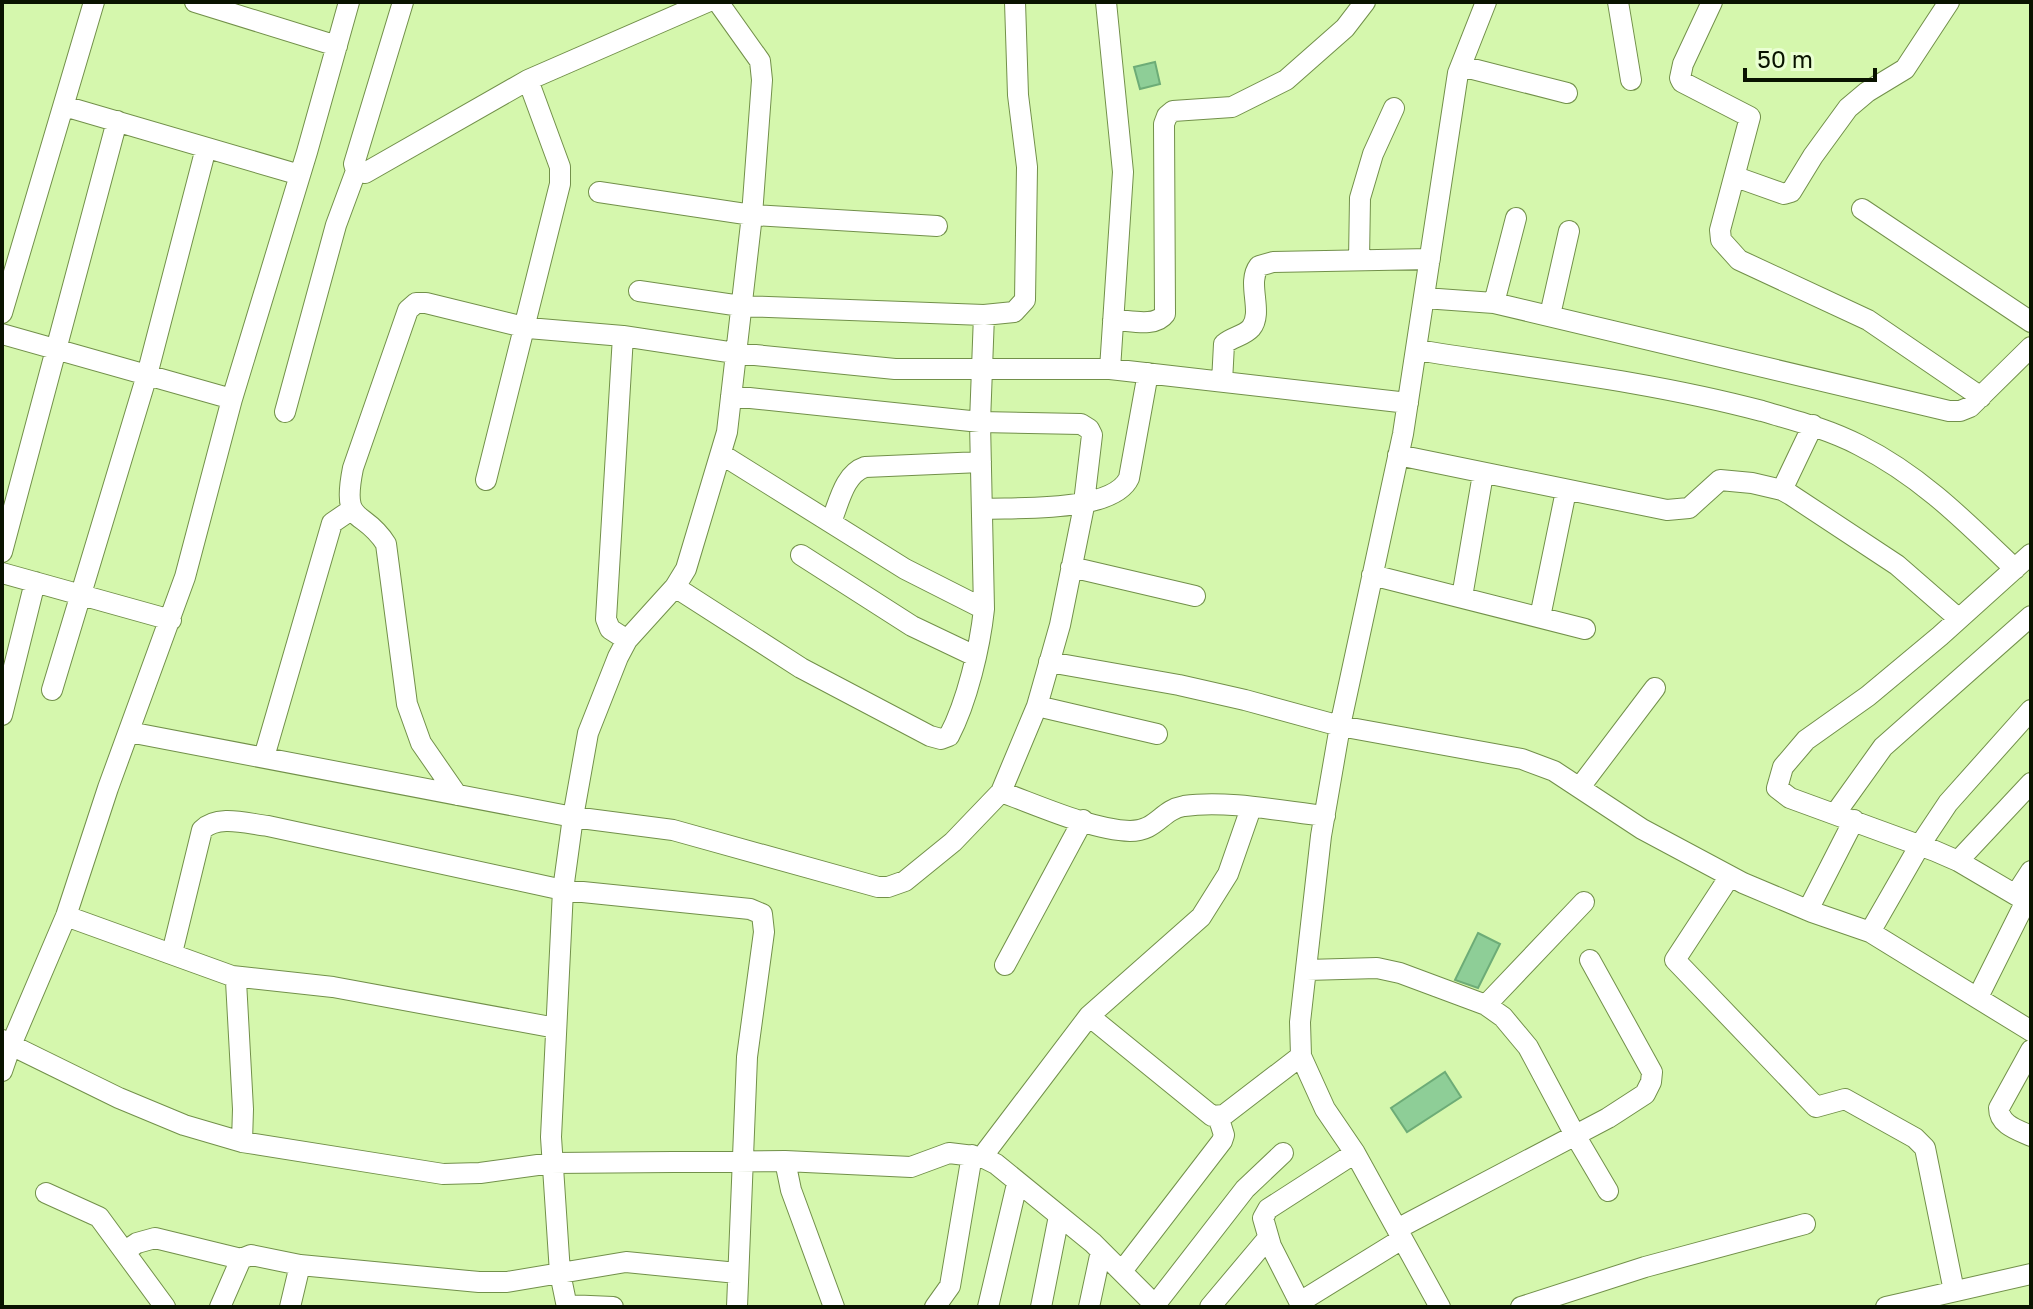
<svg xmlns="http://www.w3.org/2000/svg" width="2033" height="1309" font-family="'Golos Text',sans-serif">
	<rect width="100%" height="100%" fill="#d5f7ad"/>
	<path fill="#8ece97" stroke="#6dac77" stroke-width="2" d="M 1155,62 L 1160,84 L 1140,89 L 1134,67 Z
		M 1478,933 L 1500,944 L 1478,988 L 1455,980 Z
		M 1445,1072 L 1461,1097 L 1407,1132 L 1391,1108 Z"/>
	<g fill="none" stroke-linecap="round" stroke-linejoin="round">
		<g stroke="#72904a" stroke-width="22">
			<path id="minor" d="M 195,2 L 337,46
				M 349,2 L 307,152 L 232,399 L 185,577 L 108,788 L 66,916 L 11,1045 L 119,1098 L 184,1125 L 242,1142 L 443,1174 L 480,1173 L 552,1163 L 785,1161 L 911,1167 L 949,1153 L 982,1157 L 996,1164 L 1093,1243 L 1157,1307
				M 403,2 L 354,164 L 356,171 L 365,173 L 528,80 L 707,2
				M 1106,2 L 1123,172 L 1110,369
				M 1618,2 L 1631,80
				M 1712,2 L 1683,64 L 1680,78 L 1682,82 L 1750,117 L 1720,230 L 1721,240 L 1739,260 L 1868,320 L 1981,397
				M 1461,66 L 1567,93
				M 64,106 L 300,175
				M 1736,177 L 1784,194 L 1791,192 L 1813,156 L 1848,108 L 1867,92 L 1905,69 L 1949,2
				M 599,192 L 752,215 L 937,226
				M 1862,209 L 2031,322
				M 1359,260 L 1360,198 L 1373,154 L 1394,108
				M 639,291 L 741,306 L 984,315 L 1014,312 L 1025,300 L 1027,167 L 1018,95 L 1015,2
				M 1424,298 L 1494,303 L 1949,411 L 1960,411 L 1970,407 L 2031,347
				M 1494,303 L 1516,218
				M 2,313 L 94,2
				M 1550,315 L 1569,231
				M 1113,320 C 1129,320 1155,328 1165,314 L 1164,124 L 1167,116 L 1173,111 L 1232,107 L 1286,80 L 1345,28 L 1365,2
				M 2,334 L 232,399
				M 623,336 L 606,619 L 610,629 L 627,640
				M 1416,350 C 1531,368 1649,381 1762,411 C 1796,421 1828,429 1859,445 C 1921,476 1966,522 2015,569
				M 1222,382 L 1224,344 C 1232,337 1244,336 1251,328 C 1264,312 1246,283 1259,266 L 1273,262 L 1430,259
				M 285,412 L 336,225 L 356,171
				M 721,454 L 905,569 L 984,609
				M 1398,455 L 1667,510 L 1689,508 L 1720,480 L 1752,483 L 1782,490 L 1791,495 L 1897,565 L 1959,619
				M 486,480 L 560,184 L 560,167 L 528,80
				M 1782,490 L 1813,425
				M 982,509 C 1016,507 1113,513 1129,478 L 1148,373
				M 831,522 C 839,503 844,474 865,467 L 981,462
				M 2,552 L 117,121
				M 2031,554 L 1940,636 L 1868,696 L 1806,740 L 1783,767 L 1777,788 L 1790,798 L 1935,851 L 1958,861 L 2031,904
				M 801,555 L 912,626 L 975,656
				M 1071,567 L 1195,596
				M 2,573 L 171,620
				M 1372,575 L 1585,629
				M 675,587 L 801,668 L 930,736 L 941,739 L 949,736 C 967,702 980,647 984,609 L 980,422 L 984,315
				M 1462,597 L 1483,474
				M 1540,617 L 1566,491
				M 1049,662 L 1179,685 L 1245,700 L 1340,726 L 1522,759 L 1554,771 L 1642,829 L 1743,883 L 1812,912 L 1870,932 L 2031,1031
				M 52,690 L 147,375 L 206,148
				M 1037,706 L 1157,734
				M 2,715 L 35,582
				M 129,732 L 573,817 L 673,830 L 878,887 L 888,887 L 905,881 L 953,842 L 1001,792 L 1037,706 L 1060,625 L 1083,511 L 1092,435 L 1089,429 L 1081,424 L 980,422 L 731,396
				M 264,757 L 332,523 L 351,510
				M 1580,787 L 1655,688
				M 1001,792 C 1037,805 1092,830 1130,831 C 1157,831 1161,810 1184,806 C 1227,800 1281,811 1325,816
				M 457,795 L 421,743 L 407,704 L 386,544 C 363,507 341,528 353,468 L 408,310 L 416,303 L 426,303 L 528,328 L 623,336 L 735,353 L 895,369 L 1110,369 L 1408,403
				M 1835,814 L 1883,747 L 2031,616
				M 1958,861 L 2031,783
				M 1730,876 L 1675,960 L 1816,1107 L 1845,1099 L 1915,1138 L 1925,1148 L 1954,1291
				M 2016,894 L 2031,871
				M 1808,910 L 1854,820
				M 66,916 L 232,976 L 236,981 L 243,1109 L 242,1142
				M 1870,932 L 1920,845 L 1948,803 L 2031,710
				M 172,953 L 202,830 C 218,814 248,824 268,826 L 563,890 L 750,909 L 762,914 L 764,932 L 747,1057 L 737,1307
				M 1005,965 L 1083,820
				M 1307,970 L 1377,968 L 1400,973 L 1486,1005 L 1503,1017 L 1528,1047 L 1575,1135 L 1608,1191
				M 232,976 L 333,987 L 556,1028
				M 1978,997 L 2026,901
				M 1486,1005 L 1584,902
				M 1089,1016 L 1212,1116 L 1224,1115 L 1301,1056
				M 2,1040 L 11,1045 L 2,1071
				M 2031,1050 L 1999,1108 C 1999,1125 2018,1130 2031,1136
				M 982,1157 L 1089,1016 L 1201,917 L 1228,874 L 1251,808
				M 785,1161 L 791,1190 L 834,1307
				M 46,1193 L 99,1217 L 165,1307
				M 1397,1229 L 1608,1118 L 1645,1094 L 1651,1082 L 1652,1072 L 1590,960
				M 125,1251 L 137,1243 L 155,1238 L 241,1259
				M 1122,1271 L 1222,1141 L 1224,1135 L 1218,1116
				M 1300,1302 L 1402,1239
				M 567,1305 L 613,1307
				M 1155,1305 L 1245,1189 L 1283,1153
				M 220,1307 L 241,1259 L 251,1255 L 300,1265 L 479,1282 L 507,1282 L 626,1262 L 737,1273
				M 290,1307 L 300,1265
				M 567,1307 L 560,1273 L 551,1137 L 563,890 L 573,817 L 588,733 L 618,657 L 627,640 L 675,587 L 686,569 L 727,432 L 752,215 L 762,80 L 760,61 L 718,2
				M 935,1307 L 950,1286 L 972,1155
				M 988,1307 L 1017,1184
				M 1041,1307 L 1059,1216
				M 1089,1307 L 1101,1251
				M 1210,1307 L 1268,1238
				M 1302,1307 L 1271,1246 L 1263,1218 L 1268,1209 L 1355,1153
				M 1440,1307 L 1355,1153 L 1325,1109 L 1301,1056 L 1300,1022 L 1321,836 L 1340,726 L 1403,434 L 1458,73 L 1486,2
				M 1521,1307 L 1645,1267 L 1805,1224
				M 1886,1307 L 2031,1274"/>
		</g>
		<use href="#minor" stroke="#fff" stroke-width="20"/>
	</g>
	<rect width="2033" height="1309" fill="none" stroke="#091300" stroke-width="8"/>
	<path d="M1745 68v12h130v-12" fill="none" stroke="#091300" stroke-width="4"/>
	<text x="1757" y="68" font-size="24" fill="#091300" stroke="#eaffd3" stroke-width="6" paint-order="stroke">50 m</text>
</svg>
